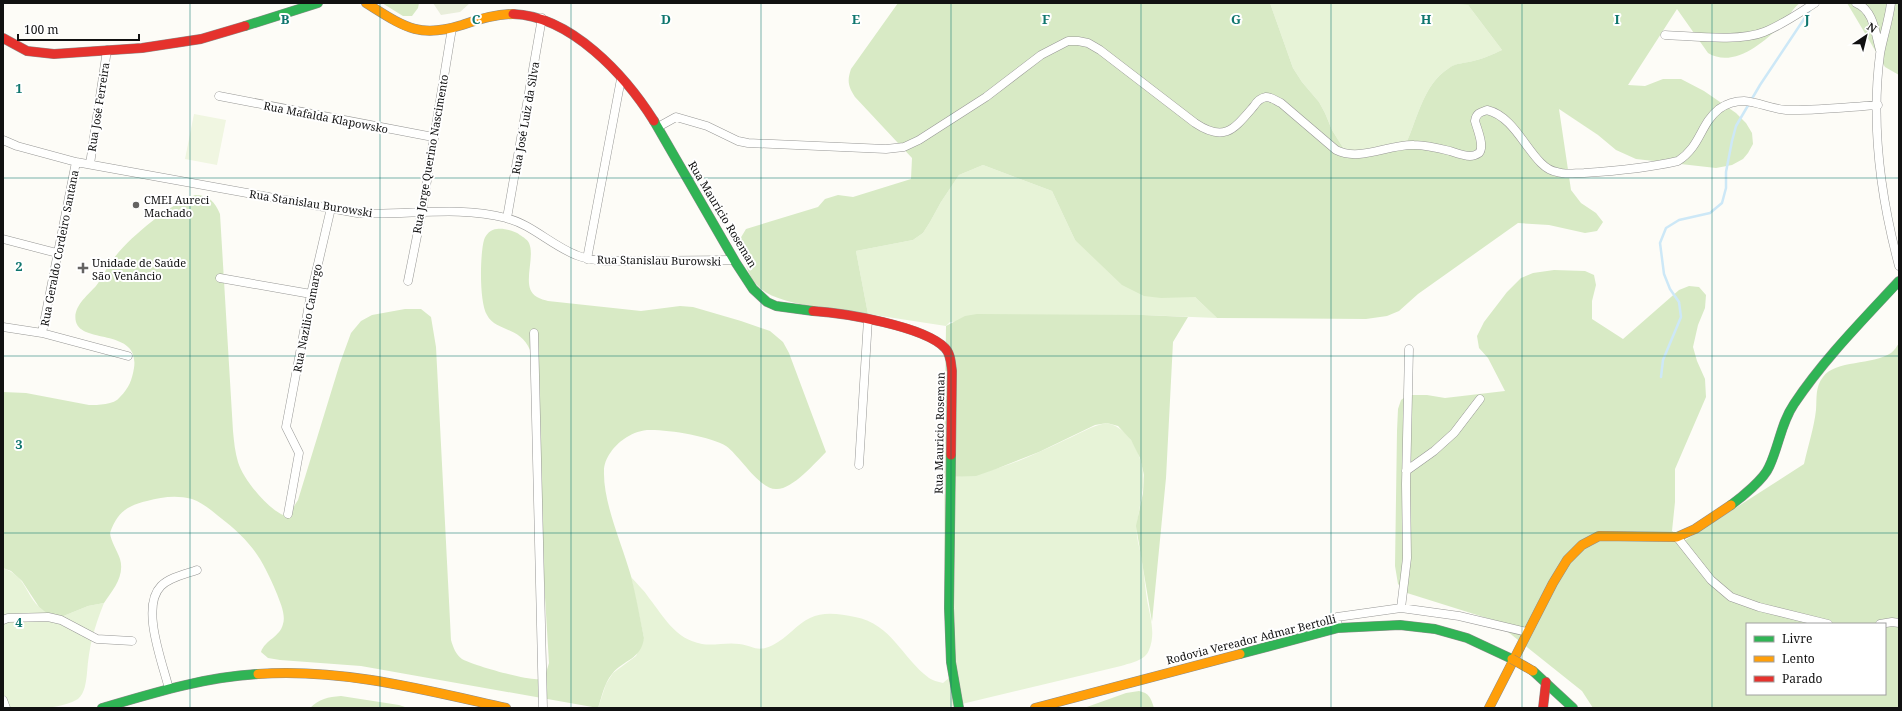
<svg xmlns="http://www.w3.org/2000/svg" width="1902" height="711" font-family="'Noto Serif',serif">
	<rect width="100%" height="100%" fill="#fdfcf7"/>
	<path fill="#e7f3d7" d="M 1270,3 L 1437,3 L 1468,5 L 1502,50 C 1493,54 1483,59 1473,61 C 1465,63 1457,63 1449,68 C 1422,85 1417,122 1404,148 L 1347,154 L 1332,130 L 1325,113 L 1319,102 L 1302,82 L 1293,68 Z
		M 983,165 L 1052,191 L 1075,240 L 1184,297 L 1195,297 L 1217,318 L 1143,315 L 950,322 L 946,326 L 868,314 L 856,251 L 913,240 L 923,233 L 930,222 L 941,202 L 959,175 Z
		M 1107,423 C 1124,427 1135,442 1140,459 C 1150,486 1135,510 1137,536 C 1138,545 1141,552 1142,560 C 1144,573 1145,587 1147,600 C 1150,616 1156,634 1149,650 C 1145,661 1130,663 1121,666 L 945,708 L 598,708 L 606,684 L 613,673 L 636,656 L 644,638 L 631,577 C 637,584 644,590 649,598 C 664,617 675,639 702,644 C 714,646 727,642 739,644 C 754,646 757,653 773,645 C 787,638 797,624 810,618 C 824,611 840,614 855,617 C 892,624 902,658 929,678 C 932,680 938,682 943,683 L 950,677 L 944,586 L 944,477 C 986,478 1027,458 1065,440 C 1079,434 1091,426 1107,423 Z
		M 3,568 C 26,577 24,591 38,606 C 43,611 54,614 61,617 L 88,606 L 104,603 C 94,628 89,646 87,673 C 86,682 85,693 78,699 C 58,711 26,708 3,708 Z"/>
	<path fill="#d8eac5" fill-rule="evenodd" d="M 382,3 L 419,3 L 418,8 L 412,16 L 403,16 Z
		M 898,3 L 1270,3 L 1293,68 L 1302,82 L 1319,102 L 1325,113 L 1332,130 L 1347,154 L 1404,148 C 1417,122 1422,85 1449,68 C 1456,63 1465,63 1473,61 C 1483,59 1493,54 1502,50 L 1468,5 L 1437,3 L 1800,3 C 1793,8 1789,16 1784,22 C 1766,41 1734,69 1708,53 L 1677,9 L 1628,85 L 1645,86 L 1663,79 L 1681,79 L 1704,91 L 1736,113 L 1746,123 L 1752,133 L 1753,144 L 1748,153 L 1743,159 L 1732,165 L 1716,168 L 1636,159 L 1616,150 L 1598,135 L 1559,109 L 1571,190 L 1581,203 L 1596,213 L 1603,222 L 1597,231 L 1585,233 L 1549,225 L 1518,223 L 1418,294 L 1399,311 L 1387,316 L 1366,319 L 1217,318 L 1195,297 L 1161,298 L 1144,296 L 1122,285 L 1075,240 L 1052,191 L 983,165 L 959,175 L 941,202 L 930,222 L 923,233 L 913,240 L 856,251 L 868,314 C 842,310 777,306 759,287 C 746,275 743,255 740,239 L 746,229 L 818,207 L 825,199 L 838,195 L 853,197 L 911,179 L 912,158 L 855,97 C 848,86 847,81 851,69 Z
		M 1847,3 L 1899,3 L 1899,75 L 1885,67 Z
		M 195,195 C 209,195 215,202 220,214 L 233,431 C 234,442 235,452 238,462 C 243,479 267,508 283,515 L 291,511 L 298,500 L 340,363 L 351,333 L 361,321 L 372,315 L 405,309 L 421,309 L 431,317 L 436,347 L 451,640 C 453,647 456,655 462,659 C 472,665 528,681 539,679 C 541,678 544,675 546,673 L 549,663 L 530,350 C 520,326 496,332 487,315 C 479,302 480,254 484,240 C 486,234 491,229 497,229 C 504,228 515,231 520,235 C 523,237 528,240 529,243 C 536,258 520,288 537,297 C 540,299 545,300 548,301 L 641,311 L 680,306 L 693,307 L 741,321 L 770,331 L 783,342 L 789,353 L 826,452 C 815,463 792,490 776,489 C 759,489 740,456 726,446 C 711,436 665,429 647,430 C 638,431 631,434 624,439 C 615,445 604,458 604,471 C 603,503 622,544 631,576 C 636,596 640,618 644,638 C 641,660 624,659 612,674 C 604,684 602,696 598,708 L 361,666 L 280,660 L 268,658 L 261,652 C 265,640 280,637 283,624 C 286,615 280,602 277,594 C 261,556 251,541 217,515 C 210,509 201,502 192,499 C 176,495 162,497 147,501 C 126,506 117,513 110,533 C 111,542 117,550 120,559 C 125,576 113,590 104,603 L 88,606 L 61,617 L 48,614 L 39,607 L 22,581 L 11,571 L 3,568 L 3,392 L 26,393 L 89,405 C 98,405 114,405 120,397 C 129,388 132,380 134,368 C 140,328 82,344 76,322 C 72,307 88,295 96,286 C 103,277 107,266 114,258 C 131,236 169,205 195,195 Z
		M 1554,270 L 1585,271 L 1594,275 L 1596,285 L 1592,301 L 1592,319 L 1623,339 L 1679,290 L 1689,286 L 1699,287 L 1706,295 L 1705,308 L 1698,325 L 1693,347 L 1697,361 L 1705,379 L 1706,397 L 1675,469 L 1675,502 L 1672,531 L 1684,541 L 1804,464 C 1808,446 1814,428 1816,410 C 1817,398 1815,387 1823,377 C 1835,360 1873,365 1891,353 C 1894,351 1897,346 1899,343 L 1899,708 L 1593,708 L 1582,691 L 1493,620 L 1407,593 L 1398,584 L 1395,566 L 1397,431 L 1398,409 L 1401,400 L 1408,395 L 1427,395 L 1445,398 L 1505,391 L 1488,358 L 1479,348 L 1477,336 L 1484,322 L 1507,292 L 1521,278 L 1533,273 ZM 1747,624 L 1885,624 L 1885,694 L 1747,694 Z
		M 977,314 L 1143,315 L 1188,317 L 1173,342 L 1166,478 L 1152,622 L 1136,526 L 1143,493 L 1144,475 L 1140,458 L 1131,440 L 1118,426 L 1107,423 L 1095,425 L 1039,452 L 996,469 L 976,476 L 944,477 L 946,326 L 965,316 Z
		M 1139,691 C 1149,693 1151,698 1154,708 L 1084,708 L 1126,693 Z
		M 341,696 L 399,705 L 408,708 L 310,708 C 319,699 328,697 341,696 Z"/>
	<path fill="#e9eedb" d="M 433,3 L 470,3 L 460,12 L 441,15 Z"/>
	<path fill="#f0f6e1" d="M 194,114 L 226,120 L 217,165 L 185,159 Z"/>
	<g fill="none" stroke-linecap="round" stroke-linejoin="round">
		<path stroke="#cde8f7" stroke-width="2.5" d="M 1661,377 L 1663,360 L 1681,317 L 1679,302 L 1670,289 L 1664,274 L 1660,243 L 1666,228 L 1679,220 L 1710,213 L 1722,203 L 1726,188 L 1726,172 L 1732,141 L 1736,126 L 1760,85 L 1810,10"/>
		<g stroke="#979795" stroke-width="9">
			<path id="street" d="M 1856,3 C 1874,10 1875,33 1880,50
				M 1891,3 C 1889,20 1883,37 1880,54 C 1871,123 1881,199 1899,266
				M 1665,35 C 1692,36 1740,42 1764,32 C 1782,25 1799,13 1815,3
				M 219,96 L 433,137
				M 658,127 L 676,117 L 707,126 L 738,141 L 748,143 L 886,149 L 904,147 L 919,140 L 986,97 L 1041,55 L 1068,41 L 1078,41 L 1088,43 L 1100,50 L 1195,123 C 1225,143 1234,129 1254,106 C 1257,101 1261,98 1266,97 C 1272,97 1276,101 1281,103 L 1336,150 C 1360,162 1388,144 1414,145 C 1425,145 1438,148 1450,151 C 1456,153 1464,156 1470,156 C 1473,156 1476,155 1479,153 C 1485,146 1477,129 1475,121 C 1476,113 1481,112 1487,110 C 1512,116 1524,146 1541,163 C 1545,167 1551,171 1557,172 C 1565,175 1575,173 1584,173 C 1615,171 1648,168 1678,161 C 1701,146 1700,124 1719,109 C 1726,104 1735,101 1744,101 C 1758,102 1772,109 1786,110 C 1816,111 1847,107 1878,105
				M 3,140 L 17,146 L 76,162 L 357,213 C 406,216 457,205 506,218 C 531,224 551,245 576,255 C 585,259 595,260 605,261 L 734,260
				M 90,164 L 107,50
				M 507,218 L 542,18
				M 3,239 L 57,253
				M 587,259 L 621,79
				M 220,278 L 311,294
				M 408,281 L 422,211 L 452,28
				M 3,327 L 42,333 L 128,356
				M 42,333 L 76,162
				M 534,333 L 543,708
				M 859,465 L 868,319
				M 1406,471 L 1434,451 L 1454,433 L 1480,399
				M 288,514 L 299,453 L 286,427 L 311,294 L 331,208
				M 1677,537 L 1711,580 L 1731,597 L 1759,607 L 1828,624
				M 1401,608 L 1407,558 L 1406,484 L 1409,349
				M 3,620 L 8,618 L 48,617 L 61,620 L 97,639 L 132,641
				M 1880,624 L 1892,622 L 1899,623
				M 1338,628 L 1337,617 L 1401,608 L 1459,616 L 1527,632
				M 169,689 C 163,664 140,607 161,586 C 170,577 186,574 197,570
				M 3,700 L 6,708"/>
		</g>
		<g stroke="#8e8d8b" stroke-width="10">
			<path id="fast" d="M 245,26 L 318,3
				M 654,121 L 736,263 L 753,289 L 767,302 L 776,306 L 813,311
				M 951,455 L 949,608 L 951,662 L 959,708
				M 1731,505 C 1742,497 1764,479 1769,467 C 1779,446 1781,423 1794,404 C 1824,359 1862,321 1899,281
				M 1240,654 L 1338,628 L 1400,625 L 1435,629 L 1467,638 L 1512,659
				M 1533,671 L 1573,708
				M 102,708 C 153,693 204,677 258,674"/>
		</g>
		<g stroke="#8e8d8b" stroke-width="10">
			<path id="slow" d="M 366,3 C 403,26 418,39 462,25 C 479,19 496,14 513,14
				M 258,674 C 342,668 425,690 506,708
				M 1035,708 L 1240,654
				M 1489,708 L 1553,583 L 1567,560 L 1582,545 L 1599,536 L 1677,537 L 1695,529 L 1731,505"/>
		</g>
		<g stroke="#8e8d8b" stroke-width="10">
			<path id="jam" d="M 513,14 C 571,16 625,75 654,121
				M 3,38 L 27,51 L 54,54 L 142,48 L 201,39 L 245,26
				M 813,311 C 844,313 924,326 945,348 C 951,354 951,364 952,371 L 951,455
				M 1543,708 L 1546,682"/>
		</g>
		<use href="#street" stroke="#fffffe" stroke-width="8"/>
		<use href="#fast" stroke="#30b455" stroke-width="9"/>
		<use href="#slow" stroke="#ff9f0a" stroke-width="9"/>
		<use href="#jam" stroke="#e5322d" stroke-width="9"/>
		<g stroke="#858482" stroke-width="10" stroke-linecap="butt">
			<path id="slow-bridge" d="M 1512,659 L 1533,671"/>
		</g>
		<use href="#slow-bridge" stroke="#ff9f0a" stroke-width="9"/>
	</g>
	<path fill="none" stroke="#0f766e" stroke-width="1" stroke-opacity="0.55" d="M 190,3 L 190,708M 380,3 L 380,708M 571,3 L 571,708M 761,3 L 761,708M 951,3 L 951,708M 1141,3 L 1141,708M 1331,3 L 1331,708M 1522,3 L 1522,708M 1712,3 L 1712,708M 3,178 L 1899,178M 3,356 L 1899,356M 3,533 L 1899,533"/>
	<g fill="#646362" stroke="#fff" stroke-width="1.5">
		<circle cx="136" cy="205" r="4"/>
		<path d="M81 262h4v4h4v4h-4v4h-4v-4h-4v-4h4z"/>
	</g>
	<g text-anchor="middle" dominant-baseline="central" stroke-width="4" stroke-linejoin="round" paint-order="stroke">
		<g font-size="11" fill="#111" stroke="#fff">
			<text transform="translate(98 107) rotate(-81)">Rua José Ferreira</text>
			<text transform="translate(326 117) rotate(11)">Rua Mafalda Klapowsko</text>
			<text transform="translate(525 118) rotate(-80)">Rua José Luiz da Silva</text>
			<text transform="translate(430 154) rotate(-80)">Rua Jorge Querino Nascimento</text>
			<text transform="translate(311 203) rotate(9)">Rua Stanislau Burowski</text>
			<text transform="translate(723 214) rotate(59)">Rua Mauricio Roseman</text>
			<text transform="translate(59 248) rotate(-79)">Rua Geraldo Cordeiro Santana</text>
			<text transform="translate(659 260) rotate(1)">Rua Stanislau Burowski</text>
			<text transform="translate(307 318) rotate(-79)">Rua Nazilio Camargo</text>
			<text transform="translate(939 433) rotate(-89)">Rua Mauricio Roseman</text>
			<text transform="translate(1251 639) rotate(-14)">Rodovia Vereador Admar Bertolli</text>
		</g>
		<g font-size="11" fill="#111" stroke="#fff" text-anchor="start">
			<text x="144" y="199">CMEI Aureci<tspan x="144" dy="13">Machado</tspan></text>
			<text x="92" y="262">Unidade de Saúde<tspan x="92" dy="13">São Venâncio</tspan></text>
		</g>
	</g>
	<g font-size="13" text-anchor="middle" font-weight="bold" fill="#0f766e" stroke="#fff" stroke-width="4" stroke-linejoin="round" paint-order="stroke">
		<text x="285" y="24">B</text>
		<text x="476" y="24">C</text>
		<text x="666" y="24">D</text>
		<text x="856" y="24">E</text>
		<text x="1046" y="24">F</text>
		<text x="1236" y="24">G</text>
		<text x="1426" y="24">H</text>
		<text x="1617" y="24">I</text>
		<text x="1807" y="24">J</text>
		<text x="19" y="93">1</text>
		<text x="19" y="271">2</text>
		<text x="19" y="449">3</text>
		<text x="19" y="627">4</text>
	</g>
	<rect width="1902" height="711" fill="none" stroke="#111111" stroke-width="8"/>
	<rect x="1746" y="623" width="140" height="72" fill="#ffffff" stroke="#a0a0a0"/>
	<rect x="1754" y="636" width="20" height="6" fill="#30b455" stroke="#a0a0a0"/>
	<text x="1782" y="643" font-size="12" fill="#111111">Livre</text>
	<rect x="1754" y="656" width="20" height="6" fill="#ff9f0a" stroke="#a0a0a0"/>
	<text x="1782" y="663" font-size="12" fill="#111111">Lento</text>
	<rect x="1754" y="676" width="20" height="6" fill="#e5322d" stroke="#a0a0a0"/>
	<text x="1782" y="683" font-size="12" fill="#111111">Parado</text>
	<g transform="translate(1866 36) rotate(35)" stroke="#ffffff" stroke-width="3" paint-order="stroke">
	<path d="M0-3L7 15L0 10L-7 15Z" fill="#111111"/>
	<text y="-6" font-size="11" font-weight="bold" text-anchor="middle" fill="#111111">N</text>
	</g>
	<path d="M18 34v6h121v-6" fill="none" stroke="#111111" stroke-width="2"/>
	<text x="24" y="34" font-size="12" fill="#111111" stroke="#ffffff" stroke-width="3" paint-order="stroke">100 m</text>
</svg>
